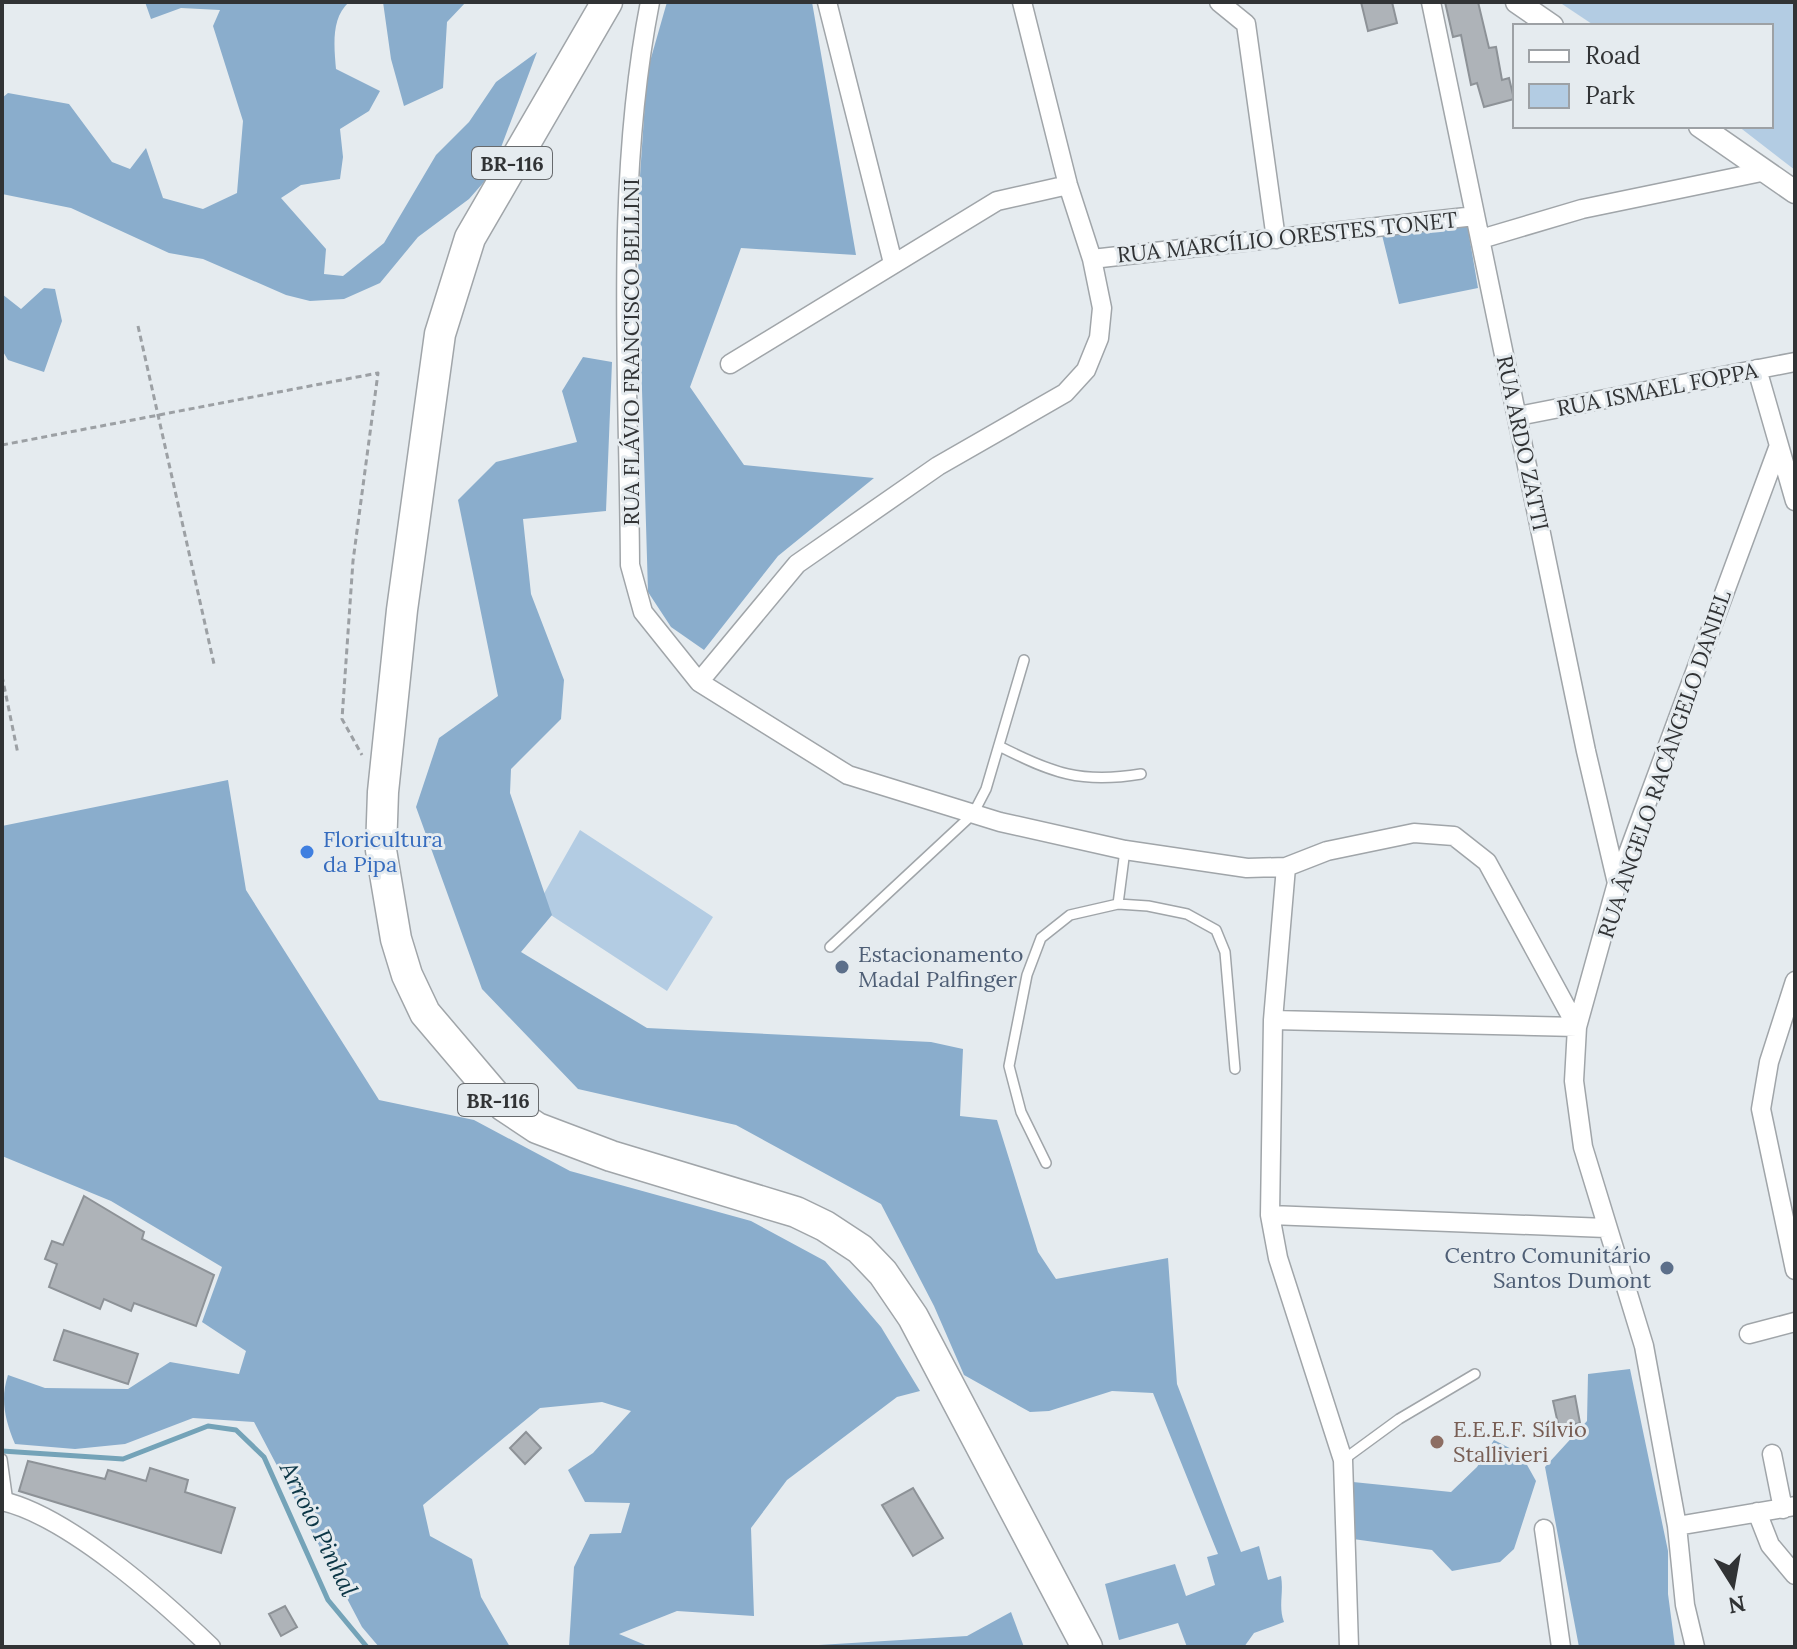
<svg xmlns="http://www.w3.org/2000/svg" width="1797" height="1649" font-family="Lora,serif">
	<rect width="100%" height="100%" fill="#e5ebef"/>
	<path fill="#b3cce3" d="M 1559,2 L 1795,2 L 1795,170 L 1738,126 L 1771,126 L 1771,26 L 1595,26 Z
		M 580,830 L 713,917 L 667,991 L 537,906 Z"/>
	<path fill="#8aadcc" d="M 145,2 L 349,2 C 331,18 334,46 336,69 L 380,91 L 369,111 L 340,129 L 343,157 L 340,179 L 301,185 L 281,198 L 326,249 L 324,274 L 343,276 L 384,243 L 436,155 L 469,122 L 496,82 L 537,52 L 491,174 L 469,199 L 418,237 L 380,283 L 344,299 L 310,301 L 286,295 L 203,259 L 169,253 L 71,208 L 2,194 L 2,98 L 8,93 L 69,104 L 112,162 L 130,169 L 146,148 L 163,198 L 203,209 L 237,193 L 243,121 L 213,26 L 220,10 L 181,8 L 151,19 Z
		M 383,2 L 466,2 L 447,22 L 443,88 L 404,106 L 391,59 Z
		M 667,2 L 812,2 L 856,255 L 741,248 L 690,387 L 744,465 L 874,478 L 778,556 L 704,650 L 671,627 L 648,592 L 637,221 L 647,72 Z
		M 1467,223 L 1478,288 L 1399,304 L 1382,235 Z
		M 44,288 L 55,289 L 62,321 L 44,372 L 8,360 L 2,350 L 2,294 L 21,309 Z
		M 583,357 L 612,362 L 606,511 L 523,519 L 531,594 L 564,680 L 561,719 L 511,769 L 510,793 L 552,915 L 521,952 L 647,1028 L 931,1042 L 963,1049 L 960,1116 L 997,1120 L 1038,1252 L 1056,1279 L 1168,1258 L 1177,1384 L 1241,1552 L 1259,1546 L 1268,1580 L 1281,1576 C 1284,1593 1278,1606 1284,1622 L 1254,1633 L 1244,1647 L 1187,1647 L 1178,1623 L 1119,1640 L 1105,1584 L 1175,1564 L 1186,1596 L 1215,1585 L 1207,1557 L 1218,1554 L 1153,1393 L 1112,1391 L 1049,1411 L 1030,1412 L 964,1375 L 934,1306 L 881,1204 L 736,1125 L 578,1089 L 482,989 L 416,807 L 439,738 L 498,696 L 458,500 L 496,462 L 577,442 L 562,391 Z
		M 228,780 L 246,890 L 379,1100 L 474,1120 L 570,1171 L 751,1221 L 825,1261 L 881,1327 L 920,1391 L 897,1397 L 787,1480 L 751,1528 L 754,1616 L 677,1611 L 619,1634 L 650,1647 L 569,1647 L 574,1567 L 590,1534 L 621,1533 L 630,1503 L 585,1502 L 568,1470 L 593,1453 L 631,1411 L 602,1402 L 540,1408 L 423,1505 L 430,1536 L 472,1559 L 481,1597 L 510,1647 L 379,1647 L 362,1627 L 254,1422 L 193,1418 L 125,1444 L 75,1449 L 15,1444 C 5,1420 0,1399 8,1375 L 45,1388 L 128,1389 L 170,1362 L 239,1374 L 246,1351 L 202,1322 L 222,1267 L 111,1201 L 2,1156 L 2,826 Z
		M 1630,1369 L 1668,1551 L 1668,1594 L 1675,1647 L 1579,1647 L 1545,1467 L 1587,1421 L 1588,1374 Z
		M 1494,1440 L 1521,1454 L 1536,1481 L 1514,1549 L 1500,1562 L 1452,1571 L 1432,1550 L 1353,1539 L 1353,1482 L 1451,1492 L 1477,1467 Z
		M 1011,1612 L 1024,1647 L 786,1647 L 967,1636 Z"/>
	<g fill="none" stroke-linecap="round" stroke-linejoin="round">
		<path stroke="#74a3b8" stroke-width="5" d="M 2,1451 L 123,1459 L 208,1426 L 236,1430 L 264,1457 L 328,1600 L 367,1647"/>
	</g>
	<path fill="#aeb3b8" stroke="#8d9297" stroke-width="2" d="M 1361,2 L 1392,2 L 1397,23 L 1368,31 Z
		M 1445,2 L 1478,2 L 1489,48 L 1496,47 L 1502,80 L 1509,78 L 1514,99 L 1484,107 L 1477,83 L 1471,85 L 1461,35 L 1453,37 Z
		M 84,1196 L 144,1232 L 142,1239 L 214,1275 L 196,1326 L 134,1303 L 131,1311 L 104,1299 L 100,1309 L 49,1287 L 57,1264 L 45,1259 L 52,1241 L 63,1245 Z
		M 64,1330 L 138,1354 L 128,1384 L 54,1360 Z
		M 1575,1396 L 1580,1423 L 1559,1428 L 1553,1401 Z
		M 526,1432 L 541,1448 L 525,1464 L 510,1448 Z
		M 28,1461 L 105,1479 L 108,1470 L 146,1481 L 150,1468 L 188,1480 L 185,1492 L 235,1508 L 221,1553 L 19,1491 Z
		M 913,1488 L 943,1538 L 913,1556 L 882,1505 Z
		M 285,1606 L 297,1627 L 281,1636 L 269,1614 Z"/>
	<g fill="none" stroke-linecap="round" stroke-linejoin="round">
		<g stroke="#a0a5a9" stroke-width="12">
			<path id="service" d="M 999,746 C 1052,773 1081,784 1141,774
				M 1118,904 L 1125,850
				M 830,947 L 973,814 L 986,789 L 1024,660
				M 1046,1163 L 1021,1112 L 1009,1066 L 1027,975 L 1041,938 L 1070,915 L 1118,904 L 1148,906 L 1187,914 L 1216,930 L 1225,952 L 1235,1069
				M 2,1459 L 8,1502
				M 1343,1460 L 1399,1419 L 1475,1374"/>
		</g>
		<g stroke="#a0a5a9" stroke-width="21">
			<path id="minor" d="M 650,2 C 614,185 629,379 630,565 L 643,612 L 699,682 L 848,775 L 1000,822 L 1125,850 L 1247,868 L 1286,867 L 1327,851 L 1414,833 L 1454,836 L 1487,862 L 1577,1027
				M 827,2 L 893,263
				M 1022,2 L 1068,185 L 1092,259
				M 1219,2 L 1246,24 L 1276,239
				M 1431,2 L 1586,751 L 1617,883
				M 1481,239 L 1582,209 L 1766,171
				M 730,364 L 997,201 L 1068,185
				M 1757,369 L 1795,501
				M 1518,416 L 1795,362
				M 699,682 L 797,564 L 938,466 L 1065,393 L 1086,370 L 1099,338 L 1102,308 L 1092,259 L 1475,216
				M 1286,867 L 1273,1020 L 1270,1215 L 1278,1258 L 1343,1460 L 1349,1647
				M 1795,981 L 1769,1062 L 1761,1109 L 1795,1270
				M 1273,1020 L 1577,1027
				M 1270,1215 L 1606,1228
				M 1749,1334 L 1795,1322
				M 1772,1454 L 1783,1509
				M 2,1501 C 68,1516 162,1600 211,1647
				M 1757,1512 L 1770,1545 L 1795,1575
				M 1677,1526 L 1795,1506
				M 1544,1529 L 1561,1647
				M 1695,1647 L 1685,1605 L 1677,1526 L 1644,1346 L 1583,1147 L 1574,1081 L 1577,1027 L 1617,883 L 1778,448"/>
		</g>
		<g stroke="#a0a5a9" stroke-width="25">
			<path id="tertiary" d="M 1517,2 L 1552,26
				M 1700,126 L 1795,192"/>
		</g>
		<g stroke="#a0a5a9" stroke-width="33">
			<path id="primary" d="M 607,2 L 470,238 L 440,334 L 402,610 L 383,792 L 381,850 L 396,939 L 407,975 L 425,1013 L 504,1106 L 537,1128 L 611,1156 L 796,1212 L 825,1226 L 860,1249 L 883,1273 L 913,1317 L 1087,1647"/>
		</g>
		<path stroke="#9ca0a4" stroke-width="3" stroke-dasharray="6 4" stroke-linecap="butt" d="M 138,326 L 214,664
			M 2,445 L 378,373 L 353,561 L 342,719 L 362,755
			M 2,676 L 18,754"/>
		<use href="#service" stroke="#fff" stroke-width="9"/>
		<use href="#minor" stroke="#fff" stroke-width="18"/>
		<use href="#tertiary" stroke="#fff" stroke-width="22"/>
		<use href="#primary" stroke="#fff" stroke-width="30"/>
	</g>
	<circle fill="#3f7fe0" stroke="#e5ebef" stroke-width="3" cx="307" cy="852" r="8"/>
	<g fill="#5c6f8a" stroke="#e5ebef" stroke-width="3">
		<circle cx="842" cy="967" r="8"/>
		<circle cx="1667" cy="1268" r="8"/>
	</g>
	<circle fill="#8d6e63" stroke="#e5ebef" stroke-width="3" cx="1437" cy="1442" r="8"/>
	<g text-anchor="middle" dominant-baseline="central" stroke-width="6" stroke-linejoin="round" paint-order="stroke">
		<g fill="#e5ebef" stroke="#676a6d" stroke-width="2">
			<rect x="472" y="147" width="80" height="32" rx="6"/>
			<rect x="458" y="1084" width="80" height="32" rx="6"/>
		</g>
		<g font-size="20" font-weight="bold" fill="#313335">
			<text x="512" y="163">BR-116</text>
			<text x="498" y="1100">BR-116</text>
		</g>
		<g font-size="22" fill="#313335" stroke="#e5ebef">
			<text transform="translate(1287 237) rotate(-6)">RUA MARCÍLIO ORESTES TONET</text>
			<text transform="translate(631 352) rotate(-90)">RUA FLÁVIO FRANCISCO BELLINI</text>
			<text transform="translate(1657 389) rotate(-11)">RUA ISMAEL FOPPA</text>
			<text transform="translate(1523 443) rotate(78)">RUA ARDO ZATTI</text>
			<text transform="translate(1664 764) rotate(-71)">RUA ÂNGELO RACÂNGELO DANIEL</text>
		</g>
		<g font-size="22" fill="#366cbe" stroke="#e5ebef" text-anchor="start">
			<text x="323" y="839">Floricultura<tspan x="323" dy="25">da Pipa</tspan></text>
		</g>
		<g font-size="22" fill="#4e5e75" stroke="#e5ebef" text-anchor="start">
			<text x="858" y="954">Estacionamento<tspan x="858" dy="25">Madal Palfinger</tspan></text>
			<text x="1651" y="1255" text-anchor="end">Centro Comunitário<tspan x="1651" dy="25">Santos Dumont</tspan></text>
		</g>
		<g font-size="22" fill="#785e54" stroke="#e5ebef" text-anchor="start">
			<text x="1453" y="1429">E.E.E.F. Sílvio<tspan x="1453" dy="25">Stallivieri</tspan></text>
		</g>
		<g font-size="24" font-style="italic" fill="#0a3545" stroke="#e5ebef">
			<text transform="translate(319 1529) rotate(64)">Arroio Pinhal</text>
		</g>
	</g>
	<rect width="1797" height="1649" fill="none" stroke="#313335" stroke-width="8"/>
	<rect x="1513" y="24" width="260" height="104" fill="#e5ebef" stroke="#9da1a5" stroke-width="2"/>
	<rect x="1529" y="50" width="40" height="12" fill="#ffffff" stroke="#9da1a5" stroke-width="2"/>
	<text x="1585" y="64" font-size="24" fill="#313335">Road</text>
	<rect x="1529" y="84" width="40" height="24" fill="#b3cce3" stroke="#9da1a5" stroke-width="2"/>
	<text x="1585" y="104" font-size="24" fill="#313335">Park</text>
	<g transform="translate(1733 1585) rotate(169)" stroke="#e5ebef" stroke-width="6" paint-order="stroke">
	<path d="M0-6L14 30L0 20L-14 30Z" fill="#313335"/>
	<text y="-12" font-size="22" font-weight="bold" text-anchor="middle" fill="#313335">N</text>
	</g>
</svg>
